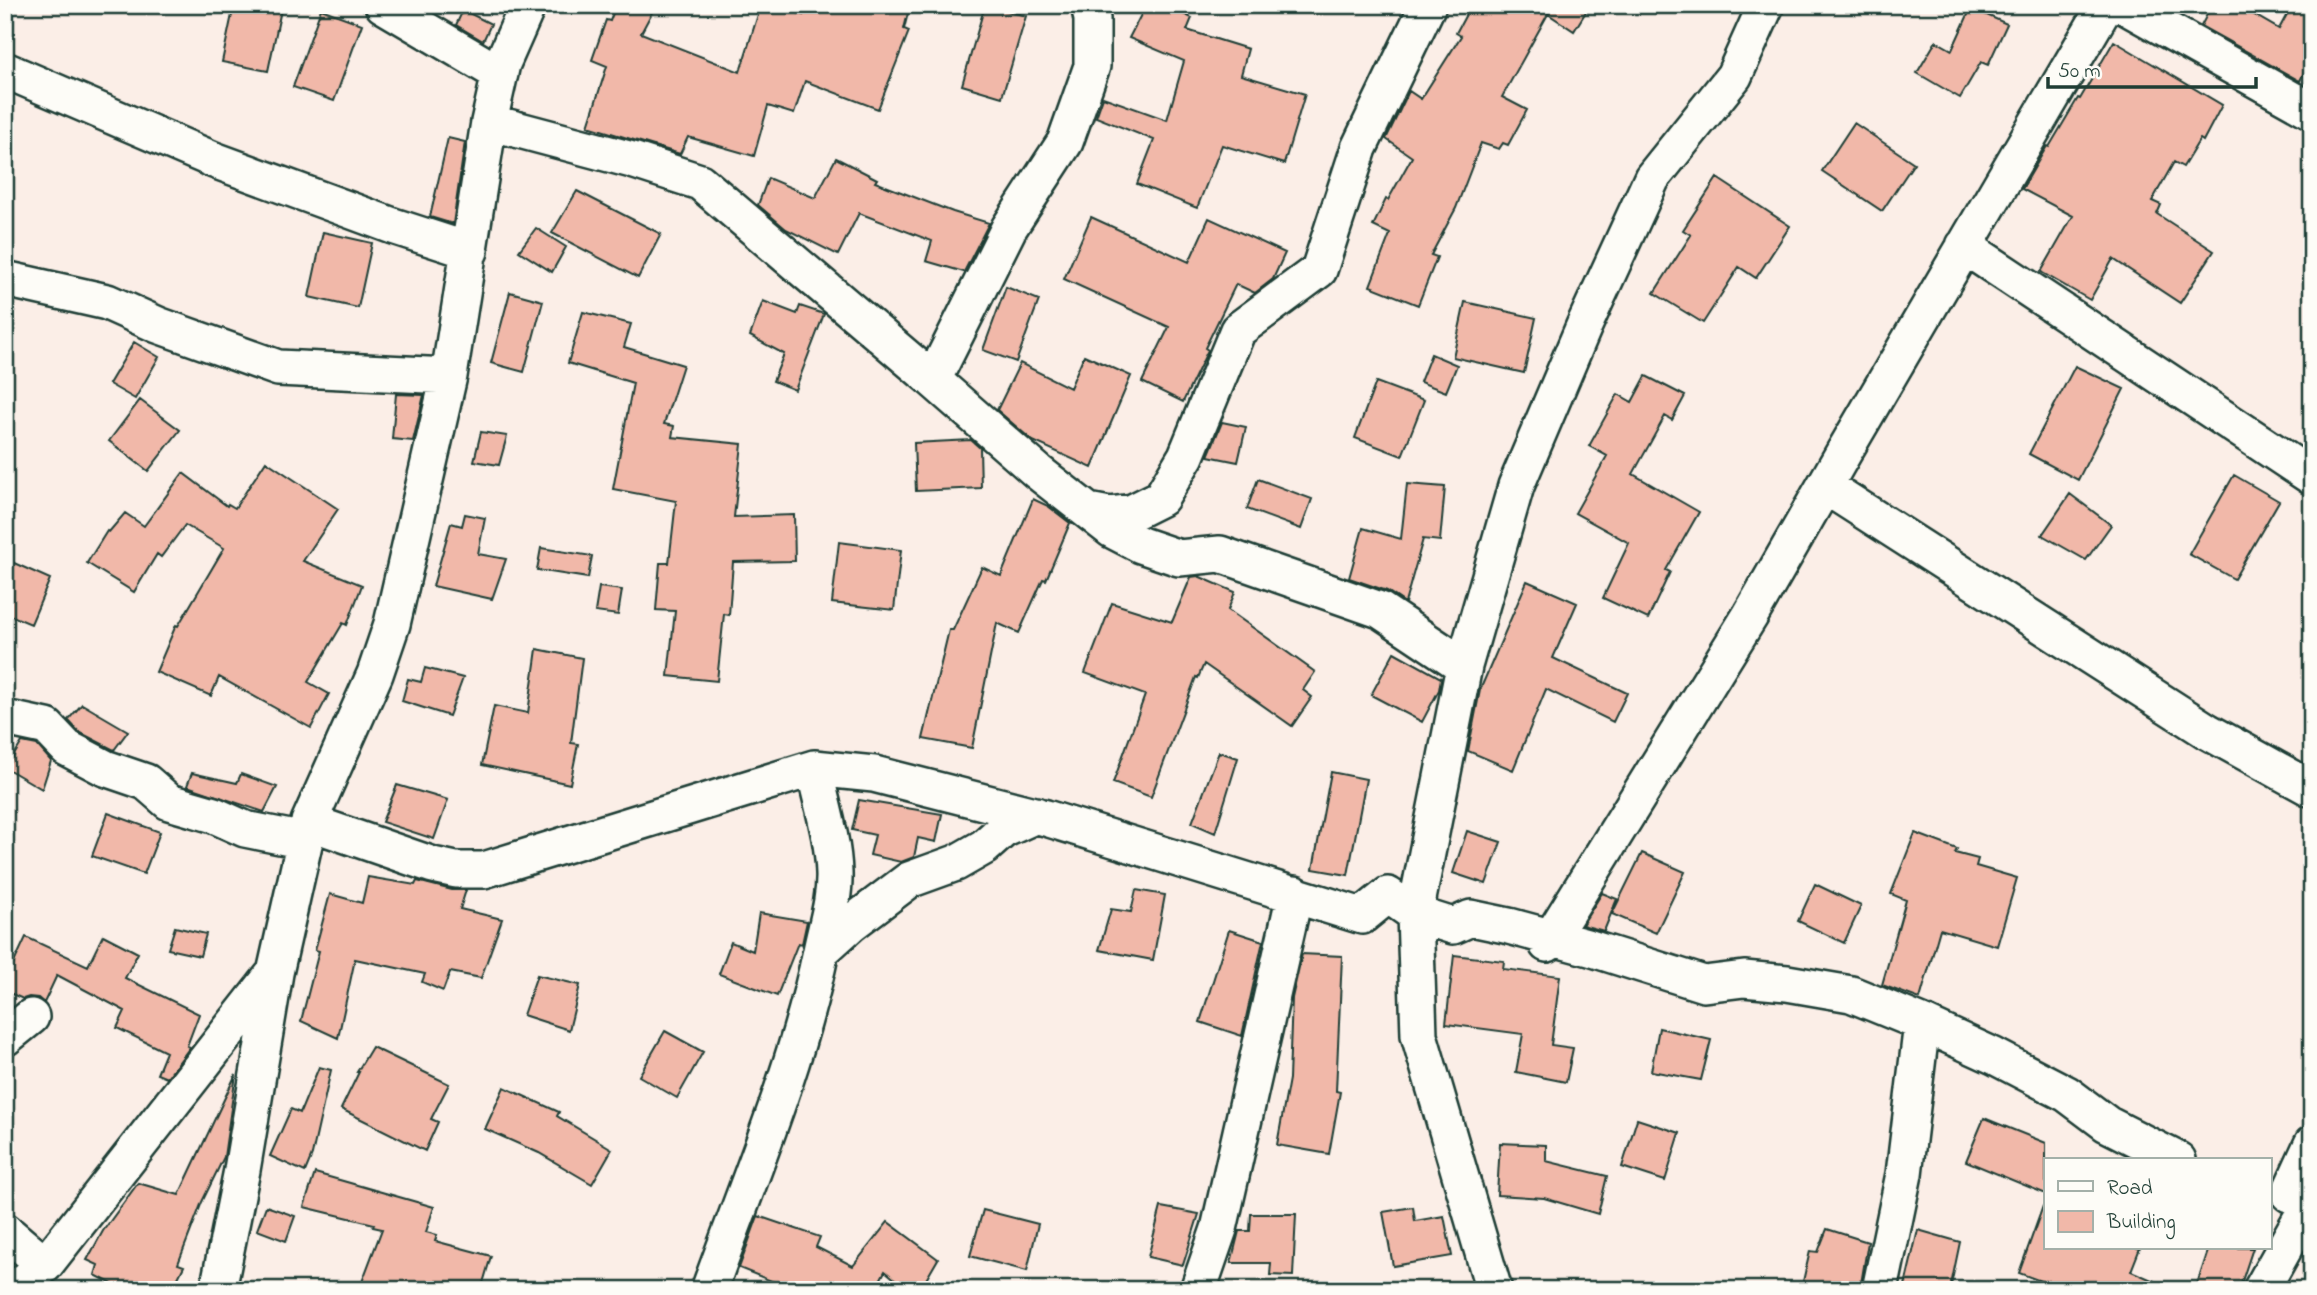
<svg xmlns="http://www.w3.org/2000/svg" width="2317" height="1295" font-family="'Indie Flower',sans-serif">
	<rect width="100%" height="100%" fill="#fbeee7"/>
	<filter id="ink" filterUnits="userSpaceOnUse"><feTurbulence type="fractalNoise" baseFrequency=".0143" numOctaves="2"/><feDisplacementMap in="SourceGraphic" scale="14" xChannelSelector="R" yChannelSelector="G"/><feConvolveMatrix kernelMatrix="1 2 1 2 8 2 1 2 1" color-interpolation-filters="sRGB"/></filter>
	<g filter="url(#ink)">
		<path fill="#f1b8a9" stroke="#1f3d34" stroke-width="2" d="M 234,5 L 282,5 L 268,71 L 222,62 Z
			M 616,5 L 656,5 L 641,33 L 740,72 L 761,5 L 773,5 L 803,15 L 804,5 L 910,5 L 904,29 L 909,31 L 878,109 L 805,81 L 794,114 L 768,106 L 754,156 L 688,137 L 680,154 L 588,126 L 607,66 L 592,60 L 606,20 L 610,21 Z
			M 985,5 L 1026,16 L 1002,97 L 962,85 Z
			M 1146,5 L 1164,5 L 1192,18 L 1187,30 L 1248,49 L 1241,75 L 1305,94 L 1284,164 L 1222,145 L 1197,208 L 1137,184 L 1154,140 L 1096,117 L 1103,97 L 1167,120 L 1184,61 L 1129,38 Z
			M 1471,5 L 1590,5 L 1574,31 L 1548,14 L 1502,97 L 1527,110 L 1508,145 L 1503,143 L 1499,149 L 1481,143 L 1456,208 L 1431,255 L 1437,257 L 1418,305 L 1370,286 L 1390,234 L 1373,226 L 1386,199 L 1388,200 L 1412,157 L 1386,139 L 1409,91 L 1421,99 L 1461,36 L 1456,33 Z
			M 2212,5 L 2237,5 L 2279,29 L 2292,5 L 2312,5 L 2312,56 L 2300,81 L 2201,26 Z
			M 1971,8 L 2007,24 L 1988,65 L 1981,62 L 1960,98 L 1917,73 L 1936,41 L 1952,50 Z
			M 321,9 L 362,24 L 334,101 L 293,87 Z
			M 463,10 L 491,24 L 483,41 L 456,25 Z
			M 2114,41 L 2222,105 L 2203,141 L 2200,139 L 2183,167 L 2174,162 L 2152,201 L 2161,205 L 2157,214 L 2214,251 L 2180,303 L 2113,259 L 2090,300 L 2041,272 L 2073,216 L 2022,189 L 2047,146 L 2049,147 L 2078,98 L 2080,99 Z
			M 1854,123 L 1914,163 L 1882,211 L 1822,171 Z
			M 448,138 L 465,142 L 453,224 L 430,217 Z
			M 836,158 L 877,179 L 875,182 L 953,212 L 989,223 L 964,272 L 926,261 L 932,241 L 859,213 L 838,255 L 786,229 L 758,205 L 768,178 L 815,198 Z
			M 1717,178 L 1790,226 L 1756,278 L 1739,267 L 1703,323 L 1654,293 L 1691,235 L 1683,230 Z
			M 577,191 L 661,234 L 638,278 L 552,233 Z
			M 1091,217 L 1189,262 L 1209,218 L 1285,253 L 1273,279 L 1255,293 L 1236,284 L 1205,348 L 1208,350 L 1183,402 L 1142,382 L 1169,327 L 1064,279 Z
			M 536,228 L 566,247 L 552,272 L 519,251 Z
			M 323,232 L 372,243 L 358,308 L 309,297 Z
			M 1006,287 L 1039,300 L 1016,362 L 983,350 Z
			M 510,292 L 543,301 L 524,372 L 491,363 Z
			M 763,301 L 797,314 L 800,306 L 824,314 L 795,390 L 773,381 L 784,354 L 750,336 Z
			M 1465,302 L 1536,318 L 1524,373 L 1453,357 Z
			M 583,312 L 631,324 L 624,347 L 683,365 L 664,424 L 674,426 L 672,437 L 742,444 L 734,517 L 794,515 L 795,561 L 733,562 L 729,615 L 724,614 L 717,681 L 668,676 L 675,611 L 656,610 L 660,563 L 669,563 L 676,501 L 613,489 L 633,383 L 568,363 Z
			M 134,342 L 159,357 L 135,399 L 109,384 Z
			M 1431,354 L 1457,365 L 1446,392 L 1420,382 Z
			M 1084,355 L 1131,376 L 1092,468 L 1033,441 L 997,410 L 1020,363 L 1070,388 Z
			M 2075,366 L 2124,389 L 2078,480 L 2029,454 Z
			M 1646,376 L 1685,396 L 1672,420 L 1665,416 L 1633,474 L 1699,512 L 1666,570 L 1670,572 L 1648,619 L 1603,598 L 1629,543 L 1575,513 L 1607,456 L 1589,446 L 1618,394 L 1632,402 Z
			M 1376,382 L 1424,400 L 1402,456 L 1355,438 Z
			M 396,394 L 424,395 L 413,441 L 392,439 Z
			M 140,400 L 180,430 L 148,471 L 109,441 Z
			M 1222,422 L 1246,427 L 1238,462 L 1208,456 Z
			M 481,432 L 507,436 L 499,465 L 474,461 Z
			M 971,440 L 980,448 L 981,488 L 916,491 L 914,443 Z
			M 266,461 L 338,509 L 303,561 L 362,585 L 347,625 L 343,623 L 308,682 L 329,694 L 311,728 L 219,677 L 211,696 L 156,672 L 176,625 L 178,626 L 224,548 L 185,525 L 161,557 L 157,554 L 134,592 L 87,563 L 107,531 L 109,532 L 125,513 L 144,526 L 183,473 L 227,506 L 228,504 L 235,508 Z
			M 2234,475 L 2279,501 L 2234,579 L 2189,554 Z
			M 1258,479 L 1312,499 L 1301,529 L 1247,509 Z
			M 1407,484 L 1445,487 L 1440,541 L 1423,539 L 1405,603 L 1387,591 L 1349,578 L 1363,528 L 1401,539 Z
			M 2070,494 L 2111,525 L 2086,560 L 2042,535 Z
			M 1033,499 L 1048,506 L 1070,523 L 1046,580 L 1043,579 L 1019,633 L 997,623 L 972,748 L 923,739 L 949,630 L 953,630 L 982,567 L 1001,576 Z
			M 465,514 L 485,518 L 478,554 L 506,559 L 492,599 L 433,586 L 451,523 L 462,526 Z
			M 839,542 L 901,550 L 894,610 L 832,603 Z
			M 541,548 L 592,556 L 588,578 L 537,570 Z
			M 5,559 L 50,579 L 31,624 L 5,613 Z
			M 1198,576 L 1235,592 L 1228,610 L 1315,672 L 1303,690 L 1312,697 L 1292,726 L 1204,664 L 1198,678 L 1196,677 L 1151,797 L 1113,783 L 1145,695 L 1085,673 L 1112,603 L 1172,622 L 1191,577 Z
			M 1527,581 L 1577,603 L 1553,658 L 1627,693 L 1613,722 L 1546,689 L 1513,770 L 1468,751 L 1480,690 Z
			M 599,587 L 622,590 L 618,615 L 595,612 Z
			M 537,649 L 582,658 L 571,743 L 578,744 L 570,784 L 482,765 L 494,706 L 528,713 Z
			M 1394,652 L 1441,678 L 1439,690 L 1422,722 L 1371,695 Z
			M 425,668 L 463,678 L 449,716 L 402,701 L 408,679 L 421,682 Z
			M 82,704 L 128,731 L 114,750 L 79,732 L 68,720 Z
			M 22,742 L 37,745 L 51,761 L 42,789 L 6,768 Z
			M 1219,752 L 1238,758 L 1215,833 L 1192,823 Z
			M 1331,772 L 1366,779 L 1348,875 L 1313,869 Z
			M 192,773 L 237,783 L 241,774 L 277,787 L 264,812 L 187,786 Z
			M 397,785 L 448,800 L 434,839 L 382,822 Z
			M 859,800 L 942,814 L 936,842 L 918,838 L 914,857 L 901,862 L 870,855 L 875,835 L 852,830 Z
			M 108,813 L 160,832 L 144,874 L 92,856 Z
			M 1467,831 L 1501,842 L 1486,884 L 1453,873 Z
			M 1915,833 L 1957,849 L 1955,853 L 1978,859 L 1976,866 L 2017,878 L 1997,946 L 1940,929 L 1920,999 L 1882,985 L 1906,900 L 1891,894 Z
			M 1642,853 L 1685,872 L 1656,933 L 1612,914 Z
			M 368,877 L 415,885 L 417,881 L 452,890 L 466,890 L 460,909 L 502,919 L 481,978 L 450,972 L 443,991 L 422,982 L 425,974 L 355,959 L 338,1038 L 301,1021 L 319,951 L 315,950 L 330,894 L 362,903 Z
			M 1815,884 L 1861,906 L 1844,943 L 1798,921 Z
			M 1136,890 L 1165,895 L 1153,960 L 1099,950 L 1111,909 L 1131,912 Z
			M 1602,893 L 1617,899 L 1604,931 L 1582,925 Z
			M 759,913 L 807,921 L 802,944 L 798,943 L 777,996 L 719,974 L 731,942 L 753,951 Z
			M 175,927 L 206,934 L 200,956 L 168,949 Z
			M 1229,930 L 1263,941 L 1242,1036 L 1200,1022 Z
			M 103,935 L 138,953 L 125,978 L 199,1014 L 187,1046 L 190,1047 L 167,1078 L 157,1074 L 166,1052 L 117,1028 L 125,1011 L 57,975 L 44,1003 L 38,998 L 29,997 L 23,999 L 5,991 L 5,982 L 26,937 L 88,966 Z
			M 1302,954 L 1342,956 L 1336,1091 L 1340,1092 L 1329,1154 L 1277,1145 L 1289,1079 L 1292,998 Z
			M 1454,955 L 1504,961 L 1503,969 L 1560,976 L 1551,1045 L 1573,1048 L 1566,1082 L 1516,1072 L 1523,1034 L 1446,1024 Z
			M 537,975 L 580,985 L 569,1030 L 523,1015 Z
			M 1659,1028 L 1711,1040 L 1701,1080 L 1651,1071 Z
			M 665,1031 L 703,1052 L 677,1098 L 639,1076 Z
			M 372,1047 L 449,1084 L 431,1119 L 438,1122 L 425,1151 L 341,1109 L 359,1072 L 357,1072 Z
			M 319,1067 L 331,1070 L 312,1155 L 305,1172 L 270,1156 L 291,1109 L 300,1113 Z
			M 236,1074 L 224,1157 L 202,1202 L 178,1264 L 184,1266 L 172,1290 L 124,1290 L 95,1275 L 98,1265 L 87,1260 L 103,1231 L 138,1183 L 179,1195 Z
			M 504,1087 L 559,1112 L 557,1116 L 612,1149 L 592,1184 L 539,1153 L 485,1129 Z
			M 1984,1118 L 2046,1143 L 2046,1194 L 1966,1161 Z
			M 1637,1119 L 1680,1133 L 1665,1181 L 1622,1167 Z
			M 1500,1143 L 1546,1145 L 1546,1161 L 1607,1176 L 1598,1214 L 1544,1198 L 1497,1195 Z
			M 315,1173 L 434,1207 L 426,1232 L 437,1235 L 435,1241 L 491,1256 L 481,1290 L 359,1290 L 382,1229 L 373,1227 L 374,1224 L 304,1207 Z
			M 266,1206 L 295,1216 L 286,1241 L 257,1230 Z
			M 2043,1206 L 2046,1206 L 2046,1248 L 2140,1248 L 2131,1271 L 2175,1290 L 2065,1290 L 2019,1273 Z
			M 1161,1207 L 1199,1214 L 1183,1265 L 1148,1257 Z
			M 1413,1207 L 1415,1221 L 1444,1216 L 1452,1256 L 1393,1266 L 1383,1212 Z
			M 983,1210 L 1038,1224 L 1027,1271 L 970,1256 Z
			M 1251,1214 L 1296,1214 L 1293,1276 L 1270,1275 L 1271,1263 L 1231,1263 L 1239,1231 L 1250,1231 Z
			M 758,1216 L 820,1237 L 816,1247 L 853,1266 L 888,1222 L 938,1259 L 920,1290 L 908,1290 L 885,1271 L 875,1290 L 794,1290 L 739,1268 Z
			M 1827,1229 L 1868,1242 L 1860,1290 L 1801,1290 L 1810,1251 L 1818,1252 Z
			M 1918,1230 L 1960,1242 L 1950,1290 L 1904,1290 Z
			M 2209,1248 L 2253,1248 L 2239,1290 L 2195,1290 Z"/>
		<g fill="none" stroke-linecap="round" stroke-linejoin="round">
			<g stroke="#1f3d34" stroke-width="40">
				<path id="minor" d="M 383,5 L 500,74
					M 1089,5 L 1092,19 L 1092,66 L 1065,142 L 1009,228 L 933,380 L 1038,472 L 1112,530 L 1141,545 L 1179,558 L 1220,554 L 1380,610 L 1464,666 L 1415,914 L 1419,1035 L 1494,1290
					M 2123,5 L 2312,111
					M 5,70 L 214,160 L 393,226 L 470,251
					M 489,122 L 632,160 L 700,182 L 933,380
					M 1964,246 L 2312,477
					M 5,279 L 107,302 L 158,325 L 278,368 L 449,376
					M 1825,486 L 2207,731 L 2312,789
					M 1088,511 L 1109,515 L 1133,512 L 1161,498 L 1186,456 L 1238,330 L 1319,270 L 1359,148 L 1428,5
					M 1464,666 L 1516,486 L 1584,326 L 1652,178 L 1734,76 L 1766,5
					M 5,718 L 47,727 L 67,748 L 105,768 L 146,782 L 169,802 L 214,815 L 245,829 L 305,841
					M 309,822 L 433,865 L 456,870 L 484,870 L 814,768 L 874,774 L 1046,818 L 1362,916 L 1388,895 L 1415,914 L 1453,926 L 1471,918 L 1509,926 L 1590,948 L 1704,984 L 1744,979 L 1787,983 L 1851,994 L 1922,1023 L 1994,1056 L 2067,1094 L 2107,1124 L 2178,1160
					M 1547,944 L 1750,616 L 1844,452 L 2106,5
					M 822,950 L 852,923 L 909,880 L 956,863 L 984,847 L 1003,830 L 1036,815
					M 5,1038 L 31,1017
					M 2289,1194 L 2312,1144
					M 5,1231 L 45,1265 L 272,976
					M 14,1290 L 45,1265
					M 218,1290 L 242,1170 L 275,973 L 309,822 L 375,674 L 392,624 L 449,376 L 489,122 L 502,64 L 528,5
					M 709,1290 C 749,1179 797,1067 821,951 C 826,926 835,899 834,873 C 833,838 821,802 814,768
					M 1198,1290 L 1219,1229 L 1295,894
					M 1880,1290 L 1904,1174 L 1922,1023
					M 2261,1290 L 2312,1199"/>
			</g>
			<use href="#minor" stroke="#fdfcf7" stroke-width="35"/>
		</g>
	</g>
	<rect width="2317" height="1295" fill="none" stroke="#fdfcf7" stroke-width="28"/>
	<rect x="14" y="14" width="2289" height="1267" fill="none" stroke="#1f3d34" stroke-width="2.5" filter="url(#ink)"/>
	<rect x="2044" y="1158" width="228" height="91" fill="#fdfcf7" stroke="#a4b0a9" stroke-width="2"/>
	<rect x="2058" y="1181" width="35" height="10" fill="#fdfcf7" stroke="#a4b0a9" stroke-width="2"/>
	<text x="2107" y="1194" font-size="21" fill="#1f3d34">Road</text>
	<rect x="2058" y="1211" width="35" height="21" fill="#f1b8a9" stroke="#a4b0a9" stroke-width="2"/>
	<text x="2107" y="1228" font-size="21" fill="#1f3d34">Building</text>
	<path d="M2048 77v10h208v-10" fill="none" stroke="#1f3d34" stroke-width="3.5"/>
	<text x="2058" y="77" font-size="21" fill="#1f3d34" stroke="#fdfcf7" stroke-width="5" paint-order="stroke">50 m</text>
</svg>
